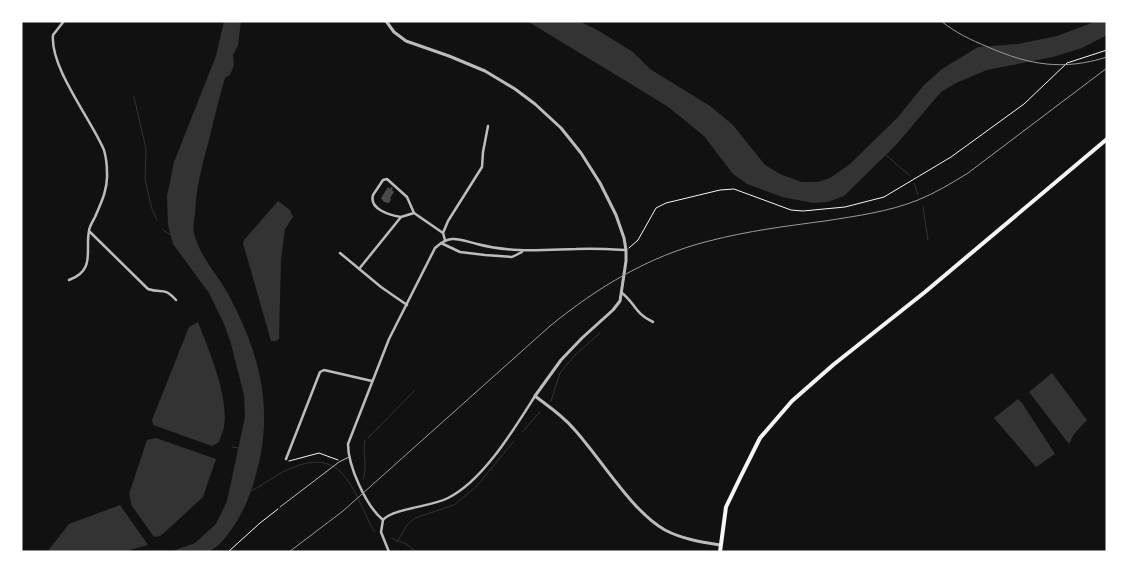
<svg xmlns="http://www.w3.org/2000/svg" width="1128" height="573" font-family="Helvetica,sans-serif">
	<rect width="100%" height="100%" fill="#111"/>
	<path fill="#333" d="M 224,21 L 241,21 L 238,45 L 233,55 L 234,65 L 230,75 L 225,78 C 219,98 214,119 209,140 C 202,165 196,189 195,214 C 194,220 193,227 194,233 C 199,255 216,273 227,292 C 265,362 277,423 248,499 C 242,514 224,547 207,552 C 198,554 180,552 170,552 L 195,543 L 216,524 L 227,501 L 245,417 L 244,395 L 231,344 L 225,326 L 209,293 L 173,244 L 168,225 L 167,196 L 174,162 L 216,56 Z
		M 527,21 L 579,21 L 599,31 L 633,52 L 650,69 L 710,106 L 733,125 L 765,165 L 782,175 L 802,182 L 818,182 L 830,178 L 850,164 L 898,117 L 924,85 L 942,69 L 978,47 L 1018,44 L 1057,36 L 1097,21 L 1107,21 L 1107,35 L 1082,48 L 1053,57 L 987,70 L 956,83 L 941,92 L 896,145 L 844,196 L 828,202 L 813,203 L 782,197 L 747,184 L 733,174 L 704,136 L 667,106 Z
		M 278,201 L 290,210 L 293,217 L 285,229 L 281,260 L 279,339 L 276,341 L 271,341 L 243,243 L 245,239 Z
		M 198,322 C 209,351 229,396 224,427 C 223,432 220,437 219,442 L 212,446 L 153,425 L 152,420 L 189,327 Z
		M 1052,373 L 1087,420 L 1074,434 L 1069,444 L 1029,392 Z
		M 1018,399 L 1022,403 L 1055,454 L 1036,467 L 994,418 Z
		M 156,438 L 216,459 L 203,497 L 165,532 L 160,536 L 154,537 L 132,506 L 129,494 L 147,440 Z
		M 120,505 L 148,545 L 122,552 L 47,552 L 69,524 Z"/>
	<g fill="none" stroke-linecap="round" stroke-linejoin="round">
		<path stroke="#333" stroke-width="1" d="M 134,97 L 146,149 L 145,180 L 152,209 L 157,220
			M 886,155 L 910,176
			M 914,183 L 918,195
			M 923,207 L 928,240
			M 163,230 L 171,235
			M 551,401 L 560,373 L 575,355 L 600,333
			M 522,432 L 540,412
			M 368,438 L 415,390
			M 232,447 L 239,448
			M 363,479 C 368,466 362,453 365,440
			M 249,492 C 260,487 269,480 279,474 C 341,441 350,483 373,530 L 375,531
			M 391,538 L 406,544 L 417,552
			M 397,542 L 407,525 L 415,518 L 454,505 L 476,487 L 514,441"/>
	</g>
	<path fill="#4a4a4a" d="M 388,187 L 390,189 L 391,187 L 393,188 L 392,190 L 394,192 L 390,198 L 391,199 L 389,203 L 384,202 L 381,198 Z"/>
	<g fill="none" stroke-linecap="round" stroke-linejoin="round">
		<path stroke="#f5f5f5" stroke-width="1" d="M 629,248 L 638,240 L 656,208 L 666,203 L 720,190 L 734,189 L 791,210 L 803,211 L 845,207 L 884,197 L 951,157 L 1024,104 L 1067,63 L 1107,50
			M 289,461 L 319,453 L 338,460
			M 228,552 L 260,523 L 278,509"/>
		<path stroke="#bcbcbc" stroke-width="1" d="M 280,507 L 339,462 L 349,457"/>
		<path stroke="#bcbcbc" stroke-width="2.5" d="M 64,21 L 53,35 C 50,68 91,119 104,150 C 106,157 107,166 107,173 C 108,189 101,203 95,217 C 93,221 89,227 89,231 C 85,250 96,270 69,280
			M 401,217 C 389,215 369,209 373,195 L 383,180 L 387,179 L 407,197 L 414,213 L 443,233
			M 90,232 L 148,289 C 162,294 163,286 176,300
			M 445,240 L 443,233 L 448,221 L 482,167 L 483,152 L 488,126
			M 441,243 L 460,252 L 485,255 L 512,257 L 522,252
			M 340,253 L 381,287 L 407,305
			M 359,269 L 401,217 L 414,213
			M 622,293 C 635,303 635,314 653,322
			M 286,459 L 320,372 L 324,370 L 372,381
			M 383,520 C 366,506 348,466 348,444 L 389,339 L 435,248 C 450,234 458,239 477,244 C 511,253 541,250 576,249 C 593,248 609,249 626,250
			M 389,552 L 381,532 L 383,520 C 394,508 431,507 448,498 C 483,481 514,429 535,396"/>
		<path stroke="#bcbcbc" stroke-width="3" d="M 386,21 L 394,32 L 406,41 L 449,56 L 485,71 L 515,89 L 535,104 L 561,128 L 581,153 L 600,183 L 616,215 L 624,238 L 626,250 L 626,261 L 620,301 L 613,310 L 582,338 L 561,360 L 535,396 C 548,406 562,415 573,428 C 600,457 631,511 665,530 C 682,539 701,542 720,545"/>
		<path stroke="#f5f5f5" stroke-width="4" d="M 720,552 L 726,507 L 740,478 L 760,438 L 792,401 L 833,365 L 925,292 L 1107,139"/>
		<path stroke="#9a9a9a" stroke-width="1" d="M 941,21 C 956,33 971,40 988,47 C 1029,65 1063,71 1107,57
			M 289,552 L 343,511 L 550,326 C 598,287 649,256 709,241 C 747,231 787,226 825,221 C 856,216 888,212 918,200 C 935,193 952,183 968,173 L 1107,68"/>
	</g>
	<rect width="1128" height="573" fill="none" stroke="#ffffff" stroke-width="45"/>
</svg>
